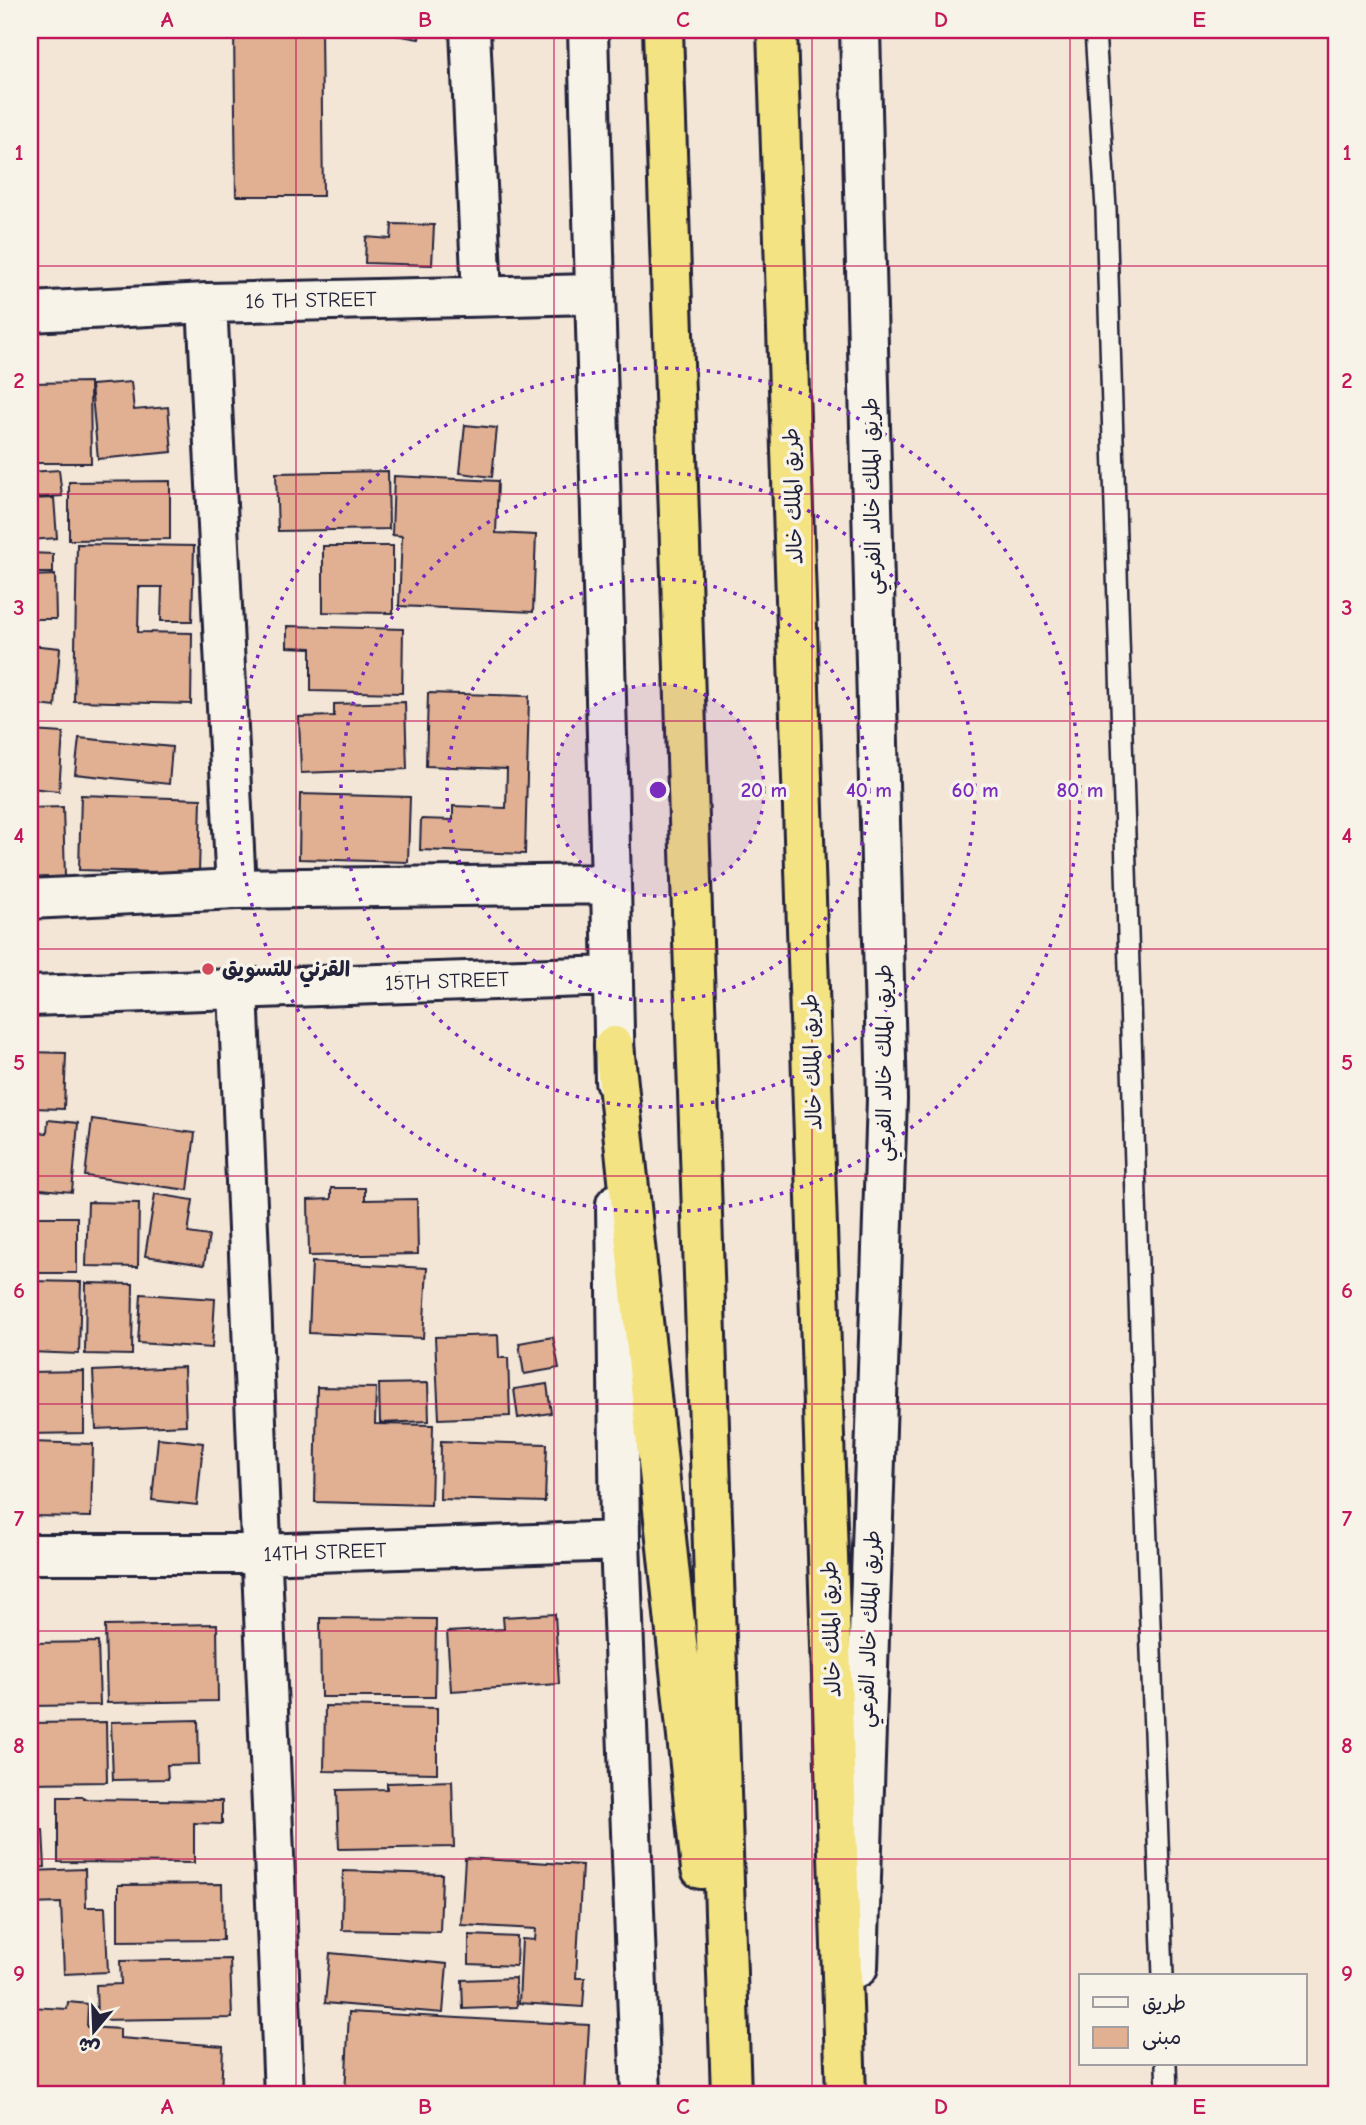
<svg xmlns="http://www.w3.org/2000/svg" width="1366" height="2125" font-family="'Comic Neue','Playpen Sans Arabic',sans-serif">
	<rect width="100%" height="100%" fill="#f3e6d7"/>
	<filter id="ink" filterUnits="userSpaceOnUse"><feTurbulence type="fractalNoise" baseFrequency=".0143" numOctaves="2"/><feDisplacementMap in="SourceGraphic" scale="14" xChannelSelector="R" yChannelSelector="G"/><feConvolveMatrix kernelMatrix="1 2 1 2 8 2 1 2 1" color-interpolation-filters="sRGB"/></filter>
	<g filter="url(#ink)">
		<path fill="#e1b093" stroke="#22223b" stroke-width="2" d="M 234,30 L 321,30 L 323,196 L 236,196 Z
			M 396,30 L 420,30 L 419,39 L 395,35 Z
			M 392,224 L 434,225 L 432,265 L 365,263 L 366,237 L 391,239 Z
			M 90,382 L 91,463 L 30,463 L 30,383 Z
			M 131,382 L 134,410 L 168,407 L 172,452 L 98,459 L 91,385 Z
			M 465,425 L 497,428 L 492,477 L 460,473 Z
			M 59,470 L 62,496 L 30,498 L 30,472 Z
			M 388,471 L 389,529 L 278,531 L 276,473 Z
			M 394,476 L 498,481 L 496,533 L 536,535 L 533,612 L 399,606 L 402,536 L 392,535 Z
			M 170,481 L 170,539 L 69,540 L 69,482 Z
			M 54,498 L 57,538 L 30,540 L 30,499 Z
			M 77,544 L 194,546 L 192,621 L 161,621 L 162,587 L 139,587 L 138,632 L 192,633 L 191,704 L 74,701 Z
			M 323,546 L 393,546 L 393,613 L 323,612 Z
			M 30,553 L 53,554 L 53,573 L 30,573 Z
			M 55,575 L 56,619 L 30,619 L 30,576 Z
			M 287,626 L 403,629 L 402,693 L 311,691 L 311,648 L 287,647 Z
			M 30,645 L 60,648 L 55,707 L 30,704 Z
			M 428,693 L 529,696 L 525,854 L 420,850 L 421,819 L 453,820 L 453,806 L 506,808 L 507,769 L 426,766 Z
			M 405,702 L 407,769 L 301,773 L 299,717 L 334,716 L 334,704 Z
			M 30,731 L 63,733 L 59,791 L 30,788 Z
			M 79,738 L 172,747 L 169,784 L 75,774 Z
			M 300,794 L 410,797 L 408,862 L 299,859 Z
			M 81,795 L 201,799 L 199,873 L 79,870 Z
			M 63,807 L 65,877 L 30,878 L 30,808 Z
			M 30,1052 L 66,1053 L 64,1109 L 30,1108 Z
			M 92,1119 L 195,1133 L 188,1190 L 85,1176 Z
			M 48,1120 L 78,1123 L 72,1192 L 30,1188 L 30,1132 L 47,1133 Z
			M 331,1188 L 365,1188 L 365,1200 L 417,1199 L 418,1254 L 309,1256 L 308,1200 L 331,1199 Z
			M 155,1194 L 193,1200 L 188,1233 L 209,1236 L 204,1265 L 145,1256 Z
			M 88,1202 L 139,1203 L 138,1267 L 86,1266 Z
			M 30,1217 L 77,1217 L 77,1273 L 30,1273 Z
			M 312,1262 L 427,1268 L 423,1338 L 309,1333 Z
			M 30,1281 L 81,1282 L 79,1354 L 30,1352 Z
			M 86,1283 L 133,1284 L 132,1355 L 85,1354 Z
			M 141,1294 L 215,1299 L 212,1348 L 138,1343 Z
			M 498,1335 L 499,1358 L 508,1358 L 510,1416 L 439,1419 L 435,1337 Z
			M 553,1337 L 559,1368 L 524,1374 L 519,1343 Z
			M 184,1367 L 186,1425 L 96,1429 L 93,1371 Z
			M 84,1371 L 84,1433 L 30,1434 L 30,1372 Z
			M 428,1383 L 429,1421 L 380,1423 L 379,1384 Z
			M 547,1384 L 551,1413 L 518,1418 L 514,1389 Z
			M 317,1387 L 376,1388 L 375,1424 L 433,1425 L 431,1505 L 315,1502 Z
			M 158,1438 L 203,1443 L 197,1505 L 152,1500 Z
			M 441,1441 L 547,1444 L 545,1502 L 440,1499 Z
			M 30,1442 L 93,1444 L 91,1517 L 30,1516 Z
			M 555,1614 L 559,1684 L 451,1691 L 447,1632 L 504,1629 L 503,1617 Z
			M 320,1618 L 436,1619 L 435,1697 L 321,1697 Z
			M 217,1624 L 218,1701 L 107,1703 L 105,1626 Z
			M 98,1642 L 100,1705 L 30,1706 L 30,1643 Z
			M 325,1706 L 437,1708 L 437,1773 L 324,1771 Z
			M 198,1720 L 199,1764 L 167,1765 L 168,1779 L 113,1780 L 111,1722 Z
			M 106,1722 L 107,1782 L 30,1783 L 30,1723 Z
			M 452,1781 L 454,1847 L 339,1849 L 337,1790 L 387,1789 L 387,1783 Z
			M 58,1797 L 84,1797 L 84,1799 L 222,1801 L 222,1824 L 194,1823 L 194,1863 L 58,1862 Z
			M 43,1830 L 45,1867 L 30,1868 L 30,1831 Z
			M 465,1858 L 582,1865 L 576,1978 L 585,1978 L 583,2007 L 519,2003 L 522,1939 L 535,1940 L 536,1929 L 461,1925 Z
			M 85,1869 L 86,1907 L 105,1907 L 108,1972 L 64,1974 L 61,1903 L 30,1904 L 30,1871 Z
			M 343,1871 L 442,1874 L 440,1932 L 342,1930 Z
			M 222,1884 L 223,1940 L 118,1941 L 118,1885 Z
			M 469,1935 L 517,1937 L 516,1966 L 469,1964 Z
			M 330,1953 L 447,1964 L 443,2013 L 325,2003 Z
			M 230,1959 L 232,2018 L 97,2020 L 96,1985 L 121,1984 L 120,1961 Z
			M 515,1978 L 517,2007 L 463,2009 L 462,1980 Z
			M 68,2002 L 88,2004 L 87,2027 L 120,2029 L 120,2038 L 223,2046 L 221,2095 L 30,2095 L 30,2007 L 67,2009 Z
			M 349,2012 L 589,2025 L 585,2095 L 345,2095 Z"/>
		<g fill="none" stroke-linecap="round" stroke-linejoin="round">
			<g stroke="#22223b" stroke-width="24">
				<path id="lane" d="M 1095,30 L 1106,209 L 1144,1461 L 1163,1976
					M 1166,2064 L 1167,2095"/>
			</g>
			<g stroke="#22223b" stroke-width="44">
				<path id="street" d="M 470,30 L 482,296
					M 588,30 L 611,884 L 615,1081
					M 207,303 L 236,889
					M 30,312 L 207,303 L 593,294
					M 30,899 L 236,889 L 611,884
					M 238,989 L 284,2095
					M 30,996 L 613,976
					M 616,1204 L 620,1541 L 641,2095
					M 30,1554 L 261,1554 L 620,1541"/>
			</g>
			<g stroke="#22223b" stroke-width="44">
				<path id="secondary" d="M 858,1967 L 887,1099 L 860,30"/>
			</g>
			<g stroke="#22223b" stroke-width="44">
				<path id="highway" d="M 663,30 L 731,2095
					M 777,30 L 846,2095
					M 614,1046 L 701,1869"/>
			</g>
			<use href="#lane" stroke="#f7f3e8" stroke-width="19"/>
			<use href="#street" stroke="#f7f3e8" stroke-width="38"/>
			<use href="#secondary" stroke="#f7f3e8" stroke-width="38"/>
			<use href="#highway" stroke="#f4e382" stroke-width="38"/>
		</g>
	</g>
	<path fill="none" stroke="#c2185b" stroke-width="2" stroke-opacity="0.55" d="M 296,30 L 296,2095M 554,30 L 554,2095M 812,30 L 812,2095M 1070,30 L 1070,2095M 30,266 L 1336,266M 30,494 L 1336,494M 30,721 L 1336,721M 30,949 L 1336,949M 30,1176 L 1336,1176M 30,1404 L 1336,1404M 30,1631 L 1336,1631M 30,1859 L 1336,1859"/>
	<circle cx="658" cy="790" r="106" fill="#7b2cbf" fill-opacity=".12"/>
	<g fill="none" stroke="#7b2cbf" stroke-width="3.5" stroke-dasharray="3.5 7">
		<circle cx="658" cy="790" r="106"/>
		<circle cx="658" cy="790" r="211"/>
		<circle cx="658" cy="790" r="317"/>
		<circle cx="658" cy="790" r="422"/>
	</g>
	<circle fill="#d1495b" stroke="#f7f3e8" stroke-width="2.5" cx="208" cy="969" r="7"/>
	<g text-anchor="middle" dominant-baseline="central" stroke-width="7" stroke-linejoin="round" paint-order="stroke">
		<g font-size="21" fill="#22223b" stroke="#f7f3e8">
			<text transform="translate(311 300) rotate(-1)">16 TH STREET</text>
			<text transform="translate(793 496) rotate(-92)">طريق الملك خالد</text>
			<text transform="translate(872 496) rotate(-91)">طريق الملك خالد الفرعي</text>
			<text transform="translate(447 981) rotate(-2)">15TH STREET</text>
			<text transform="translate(812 1062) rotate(-92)">طريق الملك خالد</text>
			<text transform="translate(884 1063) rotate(-90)">طريق الملك خالد الفرعي</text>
			<text transform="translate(325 1552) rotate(-2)">14TH STREET</text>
			<text transform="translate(831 1629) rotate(-92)">طريق الملك خالد</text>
			<text transform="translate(869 1629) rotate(-88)">طريق الملك خالد الفرعي</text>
		</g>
		<g font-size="21" font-weight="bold" fill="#22223b" stroke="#f7f3e8" text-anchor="start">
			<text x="222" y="969">القرني للتسويق</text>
		</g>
	</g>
	<circle cx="658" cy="790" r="10" fill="#7b2cbf" stroke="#f7f3e8" stroke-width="3.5"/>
	<g font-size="21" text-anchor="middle" font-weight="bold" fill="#7b2cbf" stroke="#f7f3e8" stroke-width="7" stroke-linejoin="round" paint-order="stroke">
		<text x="764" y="797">20 m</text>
		<text x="869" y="797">40 m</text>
		<text x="975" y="797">60 m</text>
		<text x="1080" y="797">80 m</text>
	</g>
	<rect width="1366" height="2125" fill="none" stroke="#f7f3e8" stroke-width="77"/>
	<rect x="1079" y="1974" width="228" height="91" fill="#f7f3e8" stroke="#a29fa3" stroke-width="2"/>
	<rect x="1093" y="1997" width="35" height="10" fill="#f7f3e8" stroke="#a29fa3" stroke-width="2"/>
	<text x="1142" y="2010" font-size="21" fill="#22223b">طريق</text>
	<rect x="1093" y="2027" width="35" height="21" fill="#e1b093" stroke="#a29fa3" stroke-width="2"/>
	<text x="1142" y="2044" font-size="21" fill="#22223b">مبنى</text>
	<g transform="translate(94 2031) rotate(199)" stroke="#f7f3e8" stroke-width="5" paint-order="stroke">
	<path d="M0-5L12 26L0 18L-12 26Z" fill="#22223b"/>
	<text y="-10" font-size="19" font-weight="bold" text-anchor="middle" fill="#22223b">ش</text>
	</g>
	<rect x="38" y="38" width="1290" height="2048" fill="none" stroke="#c2185b" stroke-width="2.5"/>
	<g font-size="23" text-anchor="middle" font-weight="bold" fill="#c2185b">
		<text x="167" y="27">A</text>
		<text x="425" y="27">B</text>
		<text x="683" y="27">C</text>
		<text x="941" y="27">D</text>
		<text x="1199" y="27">E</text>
		<text x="19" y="160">1</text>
		<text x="1347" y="160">1</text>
		<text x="19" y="388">2</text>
		<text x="1347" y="388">2</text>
		<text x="19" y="615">3</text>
		<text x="1347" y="615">3</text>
		<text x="19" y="843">4</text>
		<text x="1347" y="843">4</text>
		<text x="19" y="1070">5</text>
		<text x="1347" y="1070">5</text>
		<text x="19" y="1298">6</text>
		<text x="1347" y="1298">6</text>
		<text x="19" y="1526">7</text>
		<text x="1347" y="1526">7</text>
		<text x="19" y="1753">8</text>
		<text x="1347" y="1753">8</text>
		<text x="19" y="1981">9</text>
		<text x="1347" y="1981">9</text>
		<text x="167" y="2114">A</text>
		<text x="425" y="2114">B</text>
		<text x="683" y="2114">C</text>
		<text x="941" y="2114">D</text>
		<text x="1199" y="2114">E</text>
	</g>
</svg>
